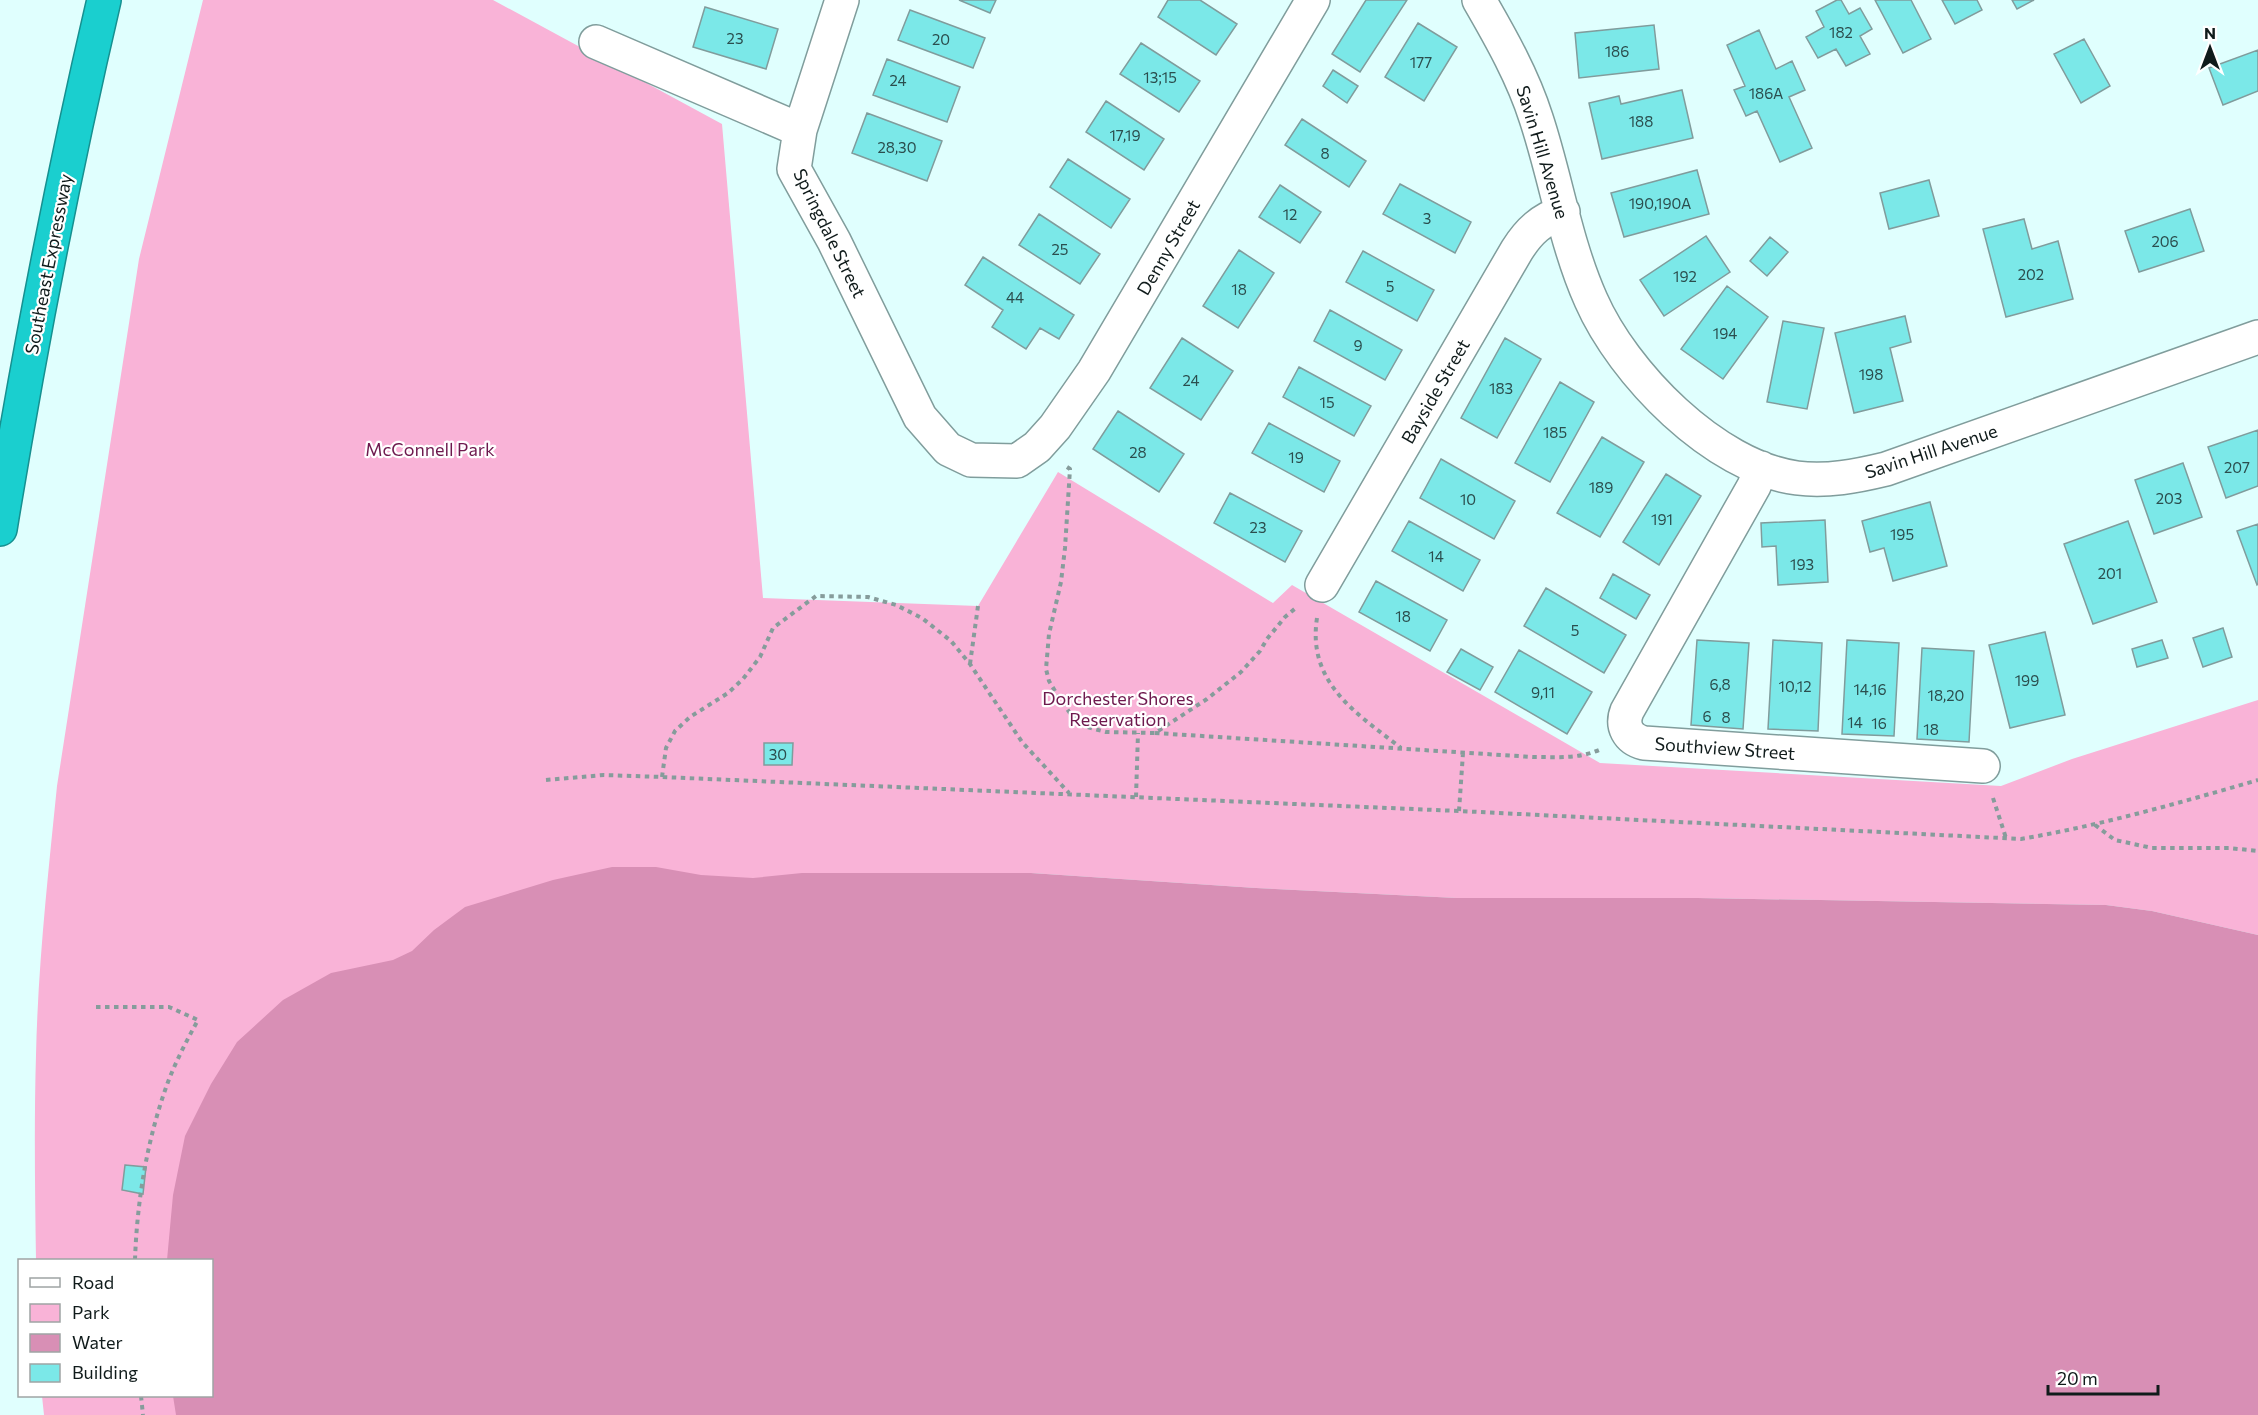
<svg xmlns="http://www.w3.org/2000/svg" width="2258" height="1415" font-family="Commissioner,sans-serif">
	<rect width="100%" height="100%" fill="#e0fffe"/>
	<path fill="#f9b3d7" d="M 203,0 L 493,0 L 722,124 L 763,598 L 978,606 L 1058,472 L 1273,603 L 1292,585 L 1600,763 L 2001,786 L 2072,759 L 2258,700 L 2258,935 L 2152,911 L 2106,905 L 1698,898 L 1457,898 L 1256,888 L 1031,873 L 803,873 L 463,1415 L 44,1415 L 42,1396 L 212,1396 L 212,1260 L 36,1260 C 35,1192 34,1123 36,1055 C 38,965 48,875 57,786 L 139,259 Z"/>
	<path fill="#d88fb5" d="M 612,867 L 656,867 L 701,875 L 753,878 L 802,873 L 1031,873 L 1256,888 L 1457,898 L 1698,898 L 2106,905 L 2152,911 L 2258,935 L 2258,1415 L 176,1415 L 173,1396 L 212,1396 L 212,1260 L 167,1260 L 173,1195 L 185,1136 L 211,1084 L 237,1042 L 283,1000 L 331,973 L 393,960 L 412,951 L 434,930 L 465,907 L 553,880 Z"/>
	<path fill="#7be8e8" stroke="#809c9c" stroke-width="1.5" d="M 959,0 L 996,0 L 990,13 Z
		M 1168,0 L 1200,0 L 1237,24 L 1216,55 L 1158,17 Z
		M 1366,0 L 1407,0 L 1360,72 L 1332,54 Z
		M 1837,0 L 1841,0 L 1849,14 L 1860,8 L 1872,29 L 1860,36 L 1870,54 L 1846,66 L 1836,49 L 1818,58 L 1806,37 L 1824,27 L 1816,11 Z
		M 1875,0 L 1911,0 L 1931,39 L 1903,53 Z
		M 1942,0 L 1977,0 L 1982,10 L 1955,24 Z
		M 2012,0 L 2034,0 L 2017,9 Z
		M 705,7 L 778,29 L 766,69 L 693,47 Z
		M 910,10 L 985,38 L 973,68 L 898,40 Z
		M 1418,23 L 1457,47 L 1424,101 L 1385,77 Z
		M 1654,25 L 1659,69 L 1579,78 L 1575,33 Z
		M 1759,30 L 1776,69 L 1792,61 L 1805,90 L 1789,97 L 1812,148 L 1780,162 L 1757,111 L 1746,116 L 1734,90 L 1745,86 L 1727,45 Z
		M 2084,39 L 2110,86 L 2081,103 L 2054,54 Z
		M 1141,43 L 1200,81 L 1179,112 L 1120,74 Z
		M 2258,50 L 2258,91 L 2223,105 L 2209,68 Z
		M 887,59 L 960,87 L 947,122 L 873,95 Z
		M 1333,70 L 1358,86 L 1347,103 L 1323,86 Z
		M 1682,90 L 1693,138 L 1602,159 L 1589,103 L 1619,96 L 1621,104 Z
		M 1106,101 L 1164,139 L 1144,170 L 1086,132 Z
		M 867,113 L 942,141 L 927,181 L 852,153 Z
		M 1302,119 L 1366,161 L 1349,187 L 1285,145 Z
		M 1068,159 L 1130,199 L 1111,228 L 1050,187 Z
		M 1697,170 L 1709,214 L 1624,237 L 1611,193 Z
		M 1929,180 L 1939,216 L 1889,229 L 1880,193 Z
		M 1400,184 L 1471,222 L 1455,253 L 1383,214 Z
		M 1280,185 L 1321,212 L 1300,243 L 1259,217 Z
		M 2190,209 L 2204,251 L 2139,272 L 2125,231 Z
		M 1039,214 L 1100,254 L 1080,284 L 1019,245 Z
		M 2024,219 L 2032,249 L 2058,241 L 2073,299 L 2006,317 L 1983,229 Z
		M 1706,236 L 1730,272 L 1664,316 L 1640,280 Z
		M 1770,237 L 1788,252 L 1767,276 L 1750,261 Z
		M 1239,250 L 1274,273 L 1238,328 L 1203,306 Z
		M 1363,251 L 1434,290 L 1417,321 L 1346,282 Z
		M 983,257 L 1074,315 L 1059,339 L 1040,328 L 1026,349 L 992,327 L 1003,310 L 965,285 Z
		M 1727,286 L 1768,317 L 1723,379 L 1681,349 Z
		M 1330,310 L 1402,350 L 1385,380 L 1314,341 Z
		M 1905,316 L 1911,342 L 1890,348 L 1903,401 L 1854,413 L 1835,333 Z
		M 1783,321 L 1824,328 L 1807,409 L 1767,402 Z
		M 1182,338 L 1233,371 L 1201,420 L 1150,388 Z
		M 1505,338 L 1541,359 L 1497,438 L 1461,418 Z
		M 1299,367 L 1371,406 L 1354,436 L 1283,397 Z
		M 1560,382 L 1594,402 L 1550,482 L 1515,463 Z
		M 1118,411 L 1184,454 L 1159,492 L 1093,449 Z
		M 1269,423 L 1340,461 L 1324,492 L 1252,453 Z
		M 2258,430 L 2258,486 L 2226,498 L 2208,447 Z
		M 1602,437 L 1644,462 L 1600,537 L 1557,513 Z
		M 1441,459 L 1515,501 L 1494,539 L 1420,498 Z
		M 2183,463 L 2202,517 L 2154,534 L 2135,480 Z
		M 1666,474 L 1701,496 L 1659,565 L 1623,542 Z
		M 1230,493 L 1302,531 L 1285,562 L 1214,523 Z
		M 1930,502 L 1947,566 L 1893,581 L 1884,548 L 1870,552 L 1862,521 Z
		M 1825,520 L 1828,582 L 1778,585 L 1776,546 L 1762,547 L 1761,523 Z
		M 1409,521 L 1480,560 L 1463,591 L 1392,551 Z
		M 2128,521 L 2157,602 L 2093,624 L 2064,544 Z
		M 2258,524 L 2258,584 L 2257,585 L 2237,531 Z
		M 1613,574 L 1650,595 L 1636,619 L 1600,598 Z
		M 1376,581 L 1447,620 L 1430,651 L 1359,612 Z
		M 1546,588 L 1626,635 L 1604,673 L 1524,626 Z
		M 2223,628 L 2232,657 L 2203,667 L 2193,638 Z
		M 2045,632 L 2065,715 L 2010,728 L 1989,645 Z
		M 1697,640 L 1749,643 L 1743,729 L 1691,725 Z
		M 1773,640 L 1822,643 L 1818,731 L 1768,729 Z
		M 1847,640 L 1899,643 L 1894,736 L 1842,734 Z
		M 2162,640 L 2168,658 L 2137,667 L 2132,649 Z
		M 1922,648 L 1974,651 L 1969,742 L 1917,739 Z
		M 1461,649 L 1493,667 L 1480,690 L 1447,672 Z
		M 1519,650 L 1592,692 L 1567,734 L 1495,692 Z
		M 764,743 L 793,743 L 792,765 L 764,765 Z
		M 125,1165 L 146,1167 L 143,1194 L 122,1190 Z"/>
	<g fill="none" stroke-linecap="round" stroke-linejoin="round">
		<g stroke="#809d9c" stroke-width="36">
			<path id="minor" d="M 842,0 L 800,130 L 794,169 L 834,241 L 920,417 L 948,449 L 971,460 L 1017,461 L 1037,447 L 1055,427 L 1094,371 L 1313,0
				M 1479,0 C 1501,38 1523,77 1536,118 C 1556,178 1565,242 1591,300 C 1623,373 1714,467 1797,478 C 1827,482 1857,476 1886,469 L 2258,337
				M 596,42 L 800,130
				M 1761,468 L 1754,486 L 1627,711 C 1621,726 1628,739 1644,743 L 1983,766
				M 1322,585 L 1517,250 C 1529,231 1541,220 1563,212"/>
		</g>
		<g stroke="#169090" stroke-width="36">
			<path id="highway" d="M 0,529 C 29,352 63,175 104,0"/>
		</g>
		<path stroke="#869c9b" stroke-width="4" stroke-dasharray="4.5 4.5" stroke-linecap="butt" d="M 1067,467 L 1070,469 L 1065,548 L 1061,582 L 1049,634 L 1046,669 L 1049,681 L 1058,696 L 1072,716 L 1087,727 L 1106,732 L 1155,733 L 1207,699 L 1241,672 L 1260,651 L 1267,639 L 1285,617 L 1297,607
			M 1317,618 C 1307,683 1356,713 1401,748
			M 970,664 L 978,606
			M 1155,733 L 1533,757 C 1556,757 1578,759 1599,750
			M 662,777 L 666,748 L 675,731 L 690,717 L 728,693 L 743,679 L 760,657 L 773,628 L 816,596 L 868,597 L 896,605 L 922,618 L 951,641 L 970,664 L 1022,742 L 1069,793
			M 546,780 L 604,775 L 662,777 L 1459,811 L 2021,839 C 2102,825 2179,803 2258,780
			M 1136,797 L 1138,733
			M 1993,798 L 2006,838
			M 1459,811 L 1463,753
			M 2095,825 L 2115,840 L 2152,848 L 2229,848 L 2258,851
			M 96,1007 L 169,1007 L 198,1020 C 187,1040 176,1061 168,1082 C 147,1139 137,1201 135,1260
			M 141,1396 L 143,1415"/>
		<use href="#minor" stroke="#fff" stroke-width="33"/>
		<use href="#highway" stroke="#1acfcf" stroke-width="33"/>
	</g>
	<g text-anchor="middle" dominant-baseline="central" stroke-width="4.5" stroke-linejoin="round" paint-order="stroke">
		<g font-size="15" fill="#2b4e4e">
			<text x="1841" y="32">182</text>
			<text x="735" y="38">23</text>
			<text x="941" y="39">20</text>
			<text x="1617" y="51">186</text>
			<text x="1421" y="62">177</text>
			<text x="1160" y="77">13;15</text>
			<text x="898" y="80">24</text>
			<text x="1766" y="93">186A</text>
			<text x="1641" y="121">188</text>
			<text x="1125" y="135">17,19</text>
			<text x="897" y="147">28,30</text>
			<text x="1325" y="153">8</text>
			<text x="1660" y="203">190,190A</text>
			<text x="1290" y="214">12</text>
			<text x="1427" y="218">3</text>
			<text x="2165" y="241">206</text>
			<text x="1060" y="249">25</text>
			<text x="2031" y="274">202</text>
			<text x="1685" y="276">192</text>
			<text x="1390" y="286">5</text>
			<text x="1239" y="289">18</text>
			<text x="1015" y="297">44</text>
			<text x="1725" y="333">194</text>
			<text x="1358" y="345">9</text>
			<text x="1871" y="374">198</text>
			<text x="1191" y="380">24</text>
			<text x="1501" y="388">183</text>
			<text x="1327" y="402">15</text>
			<text x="1555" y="432">185</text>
			<text x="1138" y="452">28</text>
			<text x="1296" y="457">19</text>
			<text x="2237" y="467">207</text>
			<text x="1601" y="487">189</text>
			<text x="2169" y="498">203</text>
			<text x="1468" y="499">10</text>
			<text x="1662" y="519">191</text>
			<text x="1258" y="527">23</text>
			<text x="1902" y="534">195</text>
			<text x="1436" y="556">14</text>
			<text x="1802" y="564">193</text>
			<text x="2110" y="573">201</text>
			<text x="1403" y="616">18</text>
			<text x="1575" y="630">5</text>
			<text x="2027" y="680">199</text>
			<text x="1720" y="684">6,8</text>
			<text x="1795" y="686">10,12</text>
			<text x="1870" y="689">14,16</text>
			<text x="1543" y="692">9,11</text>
			<text x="1946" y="695">18,20</text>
			<text x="1707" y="716">6</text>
			<text x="1726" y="717">8</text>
			<text x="1855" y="722">14</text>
			<text x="1879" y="723">16</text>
			<text x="1931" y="729">18</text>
			<text x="778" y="754">30</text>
		</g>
		<g font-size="18" fill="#101b1b" stroke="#fff">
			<text transform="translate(1543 152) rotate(73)">Savin Hill Avenue</text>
			<text transform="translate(830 233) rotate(64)">Springdale Street</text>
			<text transform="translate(1168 247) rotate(-60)">Denny Street</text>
			<text transform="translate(48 264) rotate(-79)">Southeast Expressway</text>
			<text transform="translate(1435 391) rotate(-60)">Bayside Street</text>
			<text transform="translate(1931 451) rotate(-18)">Savin Hill Avenue</text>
			<text transform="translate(1725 748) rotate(4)">Southview Street</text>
		</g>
		<g font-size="18" fill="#6e194e" stroke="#fff">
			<text x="430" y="449">McConnell Park</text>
			<text x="1118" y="698">Dorchester Shores<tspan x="1118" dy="21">Reservation</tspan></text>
		</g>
	</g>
	<rect x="18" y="1259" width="195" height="138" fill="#ffffff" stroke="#9fa4a4" stroke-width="1.5"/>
	<rect x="30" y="1278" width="30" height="9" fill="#ffffff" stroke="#9fa4a4" stroke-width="1.5"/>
	<text x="72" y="1289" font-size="18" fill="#101b1b">Road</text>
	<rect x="30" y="1304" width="30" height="18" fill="#f9b3d7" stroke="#9fa4a4" stroke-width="1.5"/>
	<text x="72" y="1319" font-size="18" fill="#101b1b">Park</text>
	<rect x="30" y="1334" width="30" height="18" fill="#d88fb5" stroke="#9fa4a4" stroke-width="1.5"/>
	<text x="72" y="1349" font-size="18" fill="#101b1b">Water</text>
	<rect x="30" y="1364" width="30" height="18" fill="#7be8e8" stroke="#9fa4a4" stroke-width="1.5"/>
	<text x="72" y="1379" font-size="18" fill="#101b1b">Building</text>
	<g transform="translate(2210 48)" stroke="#ffffff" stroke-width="4.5" paint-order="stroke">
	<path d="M0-4.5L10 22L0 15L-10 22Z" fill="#101b1b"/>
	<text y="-9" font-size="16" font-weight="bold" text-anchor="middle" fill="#101b1b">N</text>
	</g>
	<path d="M2048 1385v9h110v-9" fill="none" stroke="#101b1b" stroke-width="3"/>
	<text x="2057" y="1385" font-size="18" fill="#101b1b" stroke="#ffffff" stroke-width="4.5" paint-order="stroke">20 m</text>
</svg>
